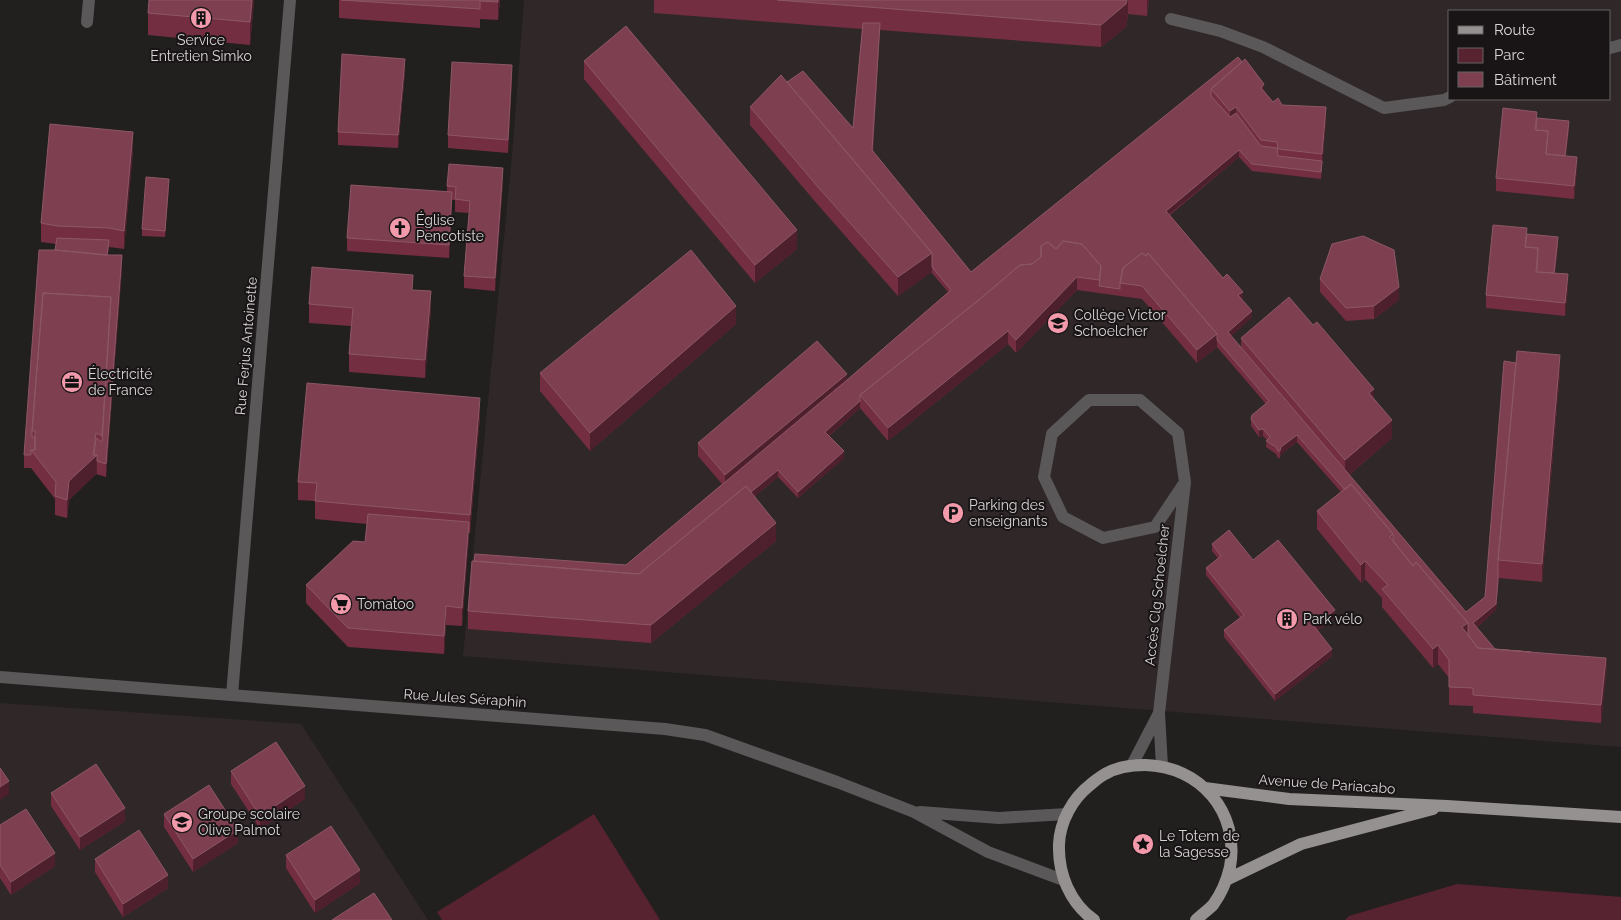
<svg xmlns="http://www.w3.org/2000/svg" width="1621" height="920" font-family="Raleway,sans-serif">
	<rect width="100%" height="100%" fill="#221f1f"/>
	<path fill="#302729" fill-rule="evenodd" d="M 524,0 L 1621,0 L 1621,747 L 463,656 L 512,156 ZM 1450,11 L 1610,11 L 1610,99 L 1450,99 Z
		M 0,703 L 301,724 L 428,920 L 0,920 Z"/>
	<path fill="#572330" d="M 594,814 L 660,920 L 442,920 L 437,912 Z
		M 1457,884 L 1621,897 L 1621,920 L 1345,920 L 1349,916 Z"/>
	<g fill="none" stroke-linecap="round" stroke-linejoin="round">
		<path stroke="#5a5858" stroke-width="12" d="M 1171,19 L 1220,31 L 1263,47 L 1384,108 L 1444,100 L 1450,97
			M 87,22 L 89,0
			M 1610,48 L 1621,45
			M 0,677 L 665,729 L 705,735 L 837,782 L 914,812 L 988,852 L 1063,880
			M 232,695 L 290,0
			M 1132,765 L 1159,713
			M 1162,766 L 1159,713 L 1185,482 L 1178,433 L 1140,400 L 1089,400 L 1052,434 L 1044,477 L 1063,517 L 1103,538 L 1155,527 L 1185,482
			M 920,812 L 999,818 L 1067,814"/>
		<path stroke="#959191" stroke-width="12" d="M 1205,788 L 1289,799 L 1447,806 L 1621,817
			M 1228,879 L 1301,844 L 1433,809
			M 1094,920 C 1070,903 1058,874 1059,844 C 1060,822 1072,799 1090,785 C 1094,782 1099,777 1105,774 C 1117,767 1132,765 1145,765 C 1200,766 1240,812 1230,867 C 1227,880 1221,894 1213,905 C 1208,910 1201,915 1196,920"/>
	</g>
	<path fill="#732e41" d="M 254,0 L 250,45 L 148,35 L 148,13 Z
		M 339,0 L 500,0 L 498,20 L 480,19 L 480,28 L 339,18 Z
		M 654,0 L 1149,0 L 1147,16 L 1128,14 L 1126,27 L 1101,47 L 880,30 L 873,151 L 971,272 L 1238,57 L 1273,102 L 1326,120 L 1321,179 L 1252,171 L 1239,157 L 1170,215 L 1223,278 L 1243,299 L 1242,299 L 1252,317 L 1231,336 L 1241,348 L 1241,338 L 1374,399 L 1392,438 L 1349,475 L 1466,612 L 1485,597 L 1560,373 L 1542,582 L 1499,578 L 1496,610 L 1477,627 L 1495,649 L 1607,665 L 1601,723 L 1473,713 L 1473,706 L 1449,705 L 1449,678 L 1438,664 L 1433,668 L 1382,607 L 1382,598 L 1365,579 L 1361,583 L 1317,529 L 1317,511 L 1341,492 L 1297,442 L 1281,454 L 1280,458 L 1278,458 L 1276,454 L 1266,447 L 1267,440 L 1263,436 L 1259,437 L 1251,426 L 1251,419 L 1266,404 L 1217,347 L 1197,363 L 1142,299 L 1077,290 L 1016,353 L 1008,344 L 888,441 L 860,408 L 829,436 L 844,458 L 798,498 L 778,477 L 755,496 L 776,541 L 651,643 L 468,629 L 468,611 L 626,565 L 722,484 L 698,456 L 698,443 L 847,380 L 948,292 L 931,272 L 898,296 L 818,205 L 750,125 L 750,107 L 787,82 L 853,128 L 862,29 L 654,13 Z
		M 584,61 L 797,249 L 755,283 L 584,79 Z
		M 405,72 L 398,148 L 338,145 L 338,132 Z
		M 512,78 L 508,153 L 448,148 L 448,135 Z
		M 1537,118 L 1569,128 L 1566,156 L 1577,170 L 1574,199 L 1496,191 L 1496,178 Z
		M 133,151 L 124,249 L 109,247 L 108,255 L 122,268 L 106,477 L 96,474 L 69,500 L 67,518 L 55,515 L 55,499 L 31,468 L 24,468 L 24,455 L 56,244 L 41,242 L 41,223 Z
		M 503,181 L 495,291 L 464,288 L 464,276 L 469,213 L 455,212 L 455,200 L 452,200 L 449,258 L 347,251 L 347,238 L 447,192 L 447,186 Z
		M 169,185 L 165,237 L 142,236 L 142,229 Z
		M 1527,234 L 1558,244 L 1555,273 L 1568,287 L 1565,316 L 1486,308 L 1486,295 Z
		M 1320,279 L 1399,300 L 1374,319 L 1346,321 L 1320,292 Z
		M 413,290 L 431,309 L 425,378 L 349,372 L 349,354 L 351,326 L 309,323 L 309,304 Z
		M 736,324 L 590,451 L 540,391 L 540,373 Z
		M 480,416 L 470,533 L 469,533 L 462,626 L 446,625 L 444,654 L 348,647 L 306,603 L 306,585 L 365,542 L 367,524 L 315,519 L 315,501 L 298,500 L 298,482 Z
		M 1212,544 L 1253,560 L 1335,617 L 1317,631 L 1332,656 L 1275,701 L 1224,637 L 1224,630 L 1240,618 L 1206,575 L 1206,568 L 1218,558 L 1212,551 Z
		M 231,771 L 305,799 L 260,829 L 231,784 Z
		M 51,793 L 125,821 L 80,850 L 51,806 Z
		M 164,814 L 238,843 L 193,872 L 164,827 Z
		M 0,825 L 55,866 L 11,895 L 0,878 Z
		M 286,855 L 360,883 L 315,913 L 286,868 Z
		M 95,859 L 168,888 L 123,917 L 95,872 Z"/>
	<path fill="#4e202d" d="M 252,0 L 254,0 L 250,45 L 250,22 Z
		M 498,0 L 500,0 L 498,20 Z
		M 1127,0 L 1128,0 L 1128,14 L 1126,27 L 1101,47 L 1101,25 Z
		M 1147,0 L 1149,0 L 1147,16 Z
		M 405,59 L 405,72 L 398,148 L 398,135 Z
		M 512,65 L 512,78 L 508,153 L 508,140 Z
		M 1264,84 L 1264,97 L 1261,88 Z
		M 1236,107 L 1236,120 L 1230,124 L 1230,111 Z
		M 1326,107 L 1326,120 L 1322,167 L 1322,154 Z
		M 1569,121 L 1569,128 L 1564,169 L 1564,162 Z
		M 133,132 L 133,151 L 124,249 L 124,231 Z
		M 1239,150 L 1239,157 L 1166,217 L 1166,211 Z
		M 1577,157 L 1577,170 L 1574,199 L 1574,186 Z
		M 503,168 L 503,181 L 495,291 L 495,278 Z
		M 169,179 L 169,185 L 165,237 L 165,231 Z
		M 452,192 L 452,205 L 449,258 L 449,245 Z
		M 797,230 L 797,249 L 755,283 L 755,265 Z
		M 932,253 L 932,272 L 898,296 L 898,277 Z
		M 122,255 L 122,268 L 106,477 L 106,464 Z
		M 1568,274 L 1568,287 L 1565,316 L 1565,303 Z
		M 1077,277 L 1077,290 L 1016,353 L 1016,340 Z
		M 1399,287 L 1399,300 L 1374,319 L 1374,306 Z
		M 431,291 L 431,309 L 425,378 L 425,360 Z
		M 1243,292 L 1243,299 L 1238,302 L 1238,295 Z
		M 736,306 L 736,324 L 590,451 L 590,433 Z
		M 1252,311 L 1252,317 L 1228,339 L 1228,332 Z
		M 1008,331 L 1008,344 L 888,441 L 888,428 Z
		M 1217,334 L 1217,347 L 1197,363 L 1197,350 Z
		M 1560,355 L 1560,373 L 1542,582 L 1542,564 Z
		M 847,374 L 847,387 L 725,488 L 725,475 Z
		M 1374,389 L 1374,407 L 1369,393 Z
		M 480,398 L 480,416 L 470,533 L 470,515 Z
		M 860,401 L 860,408 L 825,439 L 825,432 Z
		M 1392,420 L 1392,438 L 1345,478 L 1345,460 Z
		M 1263,429 L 1263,436 L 1259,437 L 1259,430 Z
		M 96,433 L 97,473 L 69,500 L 67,518 L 67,500 L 69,481 Z
		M 1297,435 L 1297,442 L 1281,454 L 1280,458 L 1280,451 L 1281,447 Z
		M 844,451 L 844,458 L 798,498 L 798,492 Z
		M 778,470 L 778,477 L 639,592 L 639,585 Z
		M 469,522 L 469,540 L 462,626 L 462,608 Z
		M 776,523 L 776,541 L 651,643 L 651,625 Z
		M 1365,561 L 1365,579 L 1361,583 L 1361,565 Z
		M 1498,578 L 1496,610 L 1473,630 L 1473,623 Z
		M 446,606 L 446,625 L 444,654 L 444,636 Z
		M 1335,610 L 1335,617 L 1314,633 L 1314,626 Z
		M 1468,623 L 1468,641 L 1462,627 Z
		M 1438,645 L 1438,664 L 1433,668 L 1433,649 Z
		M 1332,649 L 1332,656 L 1275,701 L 1275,694 Z
		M 1606,658 L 1607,658 L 1607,665 L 1601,723 L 1601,705 Z
		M 9,781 L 9,794 L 0,800 L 0,787 Z
		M 305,786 L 305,799 L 260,829 L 260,816 Z
		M 125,808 L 125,821 L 80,850 L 80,837 Z
		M 238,830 L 238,843 L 193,872 L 193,859 Z
		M 55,853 L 55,866 L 11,895 L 11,882 Z
		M 360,870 L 360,883 L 315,913 L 315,900 Z
		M 168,875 L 168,888 L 123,917 L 123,904 Z"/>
	<path fill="#7e4051" stroke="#8c5766" d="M 149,0 L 252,0 L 250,22 L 148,13 Z
		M 341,0 L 498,0 L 498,2 L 480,1 L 480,9 Z
		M 777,0 L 1127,0 L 1126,4 L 1101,25 Z
		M 863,23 L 880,23 L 872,150 L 971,272 L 1238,57 L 1242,62 L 1211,89 L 1211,96 L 1230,117 L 1236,113 L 1261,146 L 1277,148 L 1278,156 L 1322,161 L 1321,172 L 1252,164 L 1239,150 L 1166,211 L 1223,278 L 1227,274 L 1243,292 L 1238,295 L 1252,311 L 1228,332 L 1466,612 L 1485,597 L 1504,361 L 1516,363 L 1498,560 L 1498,578 L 1496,604 L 1473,623 L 1495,649 L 1531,652 L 1478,648 L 1468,635 L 1468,623 L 1416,562 L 1413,566 L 1393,541 L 1393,534 L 1351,484 L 1345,490 L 1297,435 L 1281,447 L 1280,451 L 1278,451 L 1276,447 L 1266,441 L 1270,437 L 1263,429 L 1259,430 L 1251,419 L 1252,415 L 1269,401 L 1217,340 L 1217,334 L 1148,253 L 1146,256 L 1142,253 L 1123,268 L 1120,283 L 1120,289 L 1099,286 L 1101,266 L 1082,244 L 1063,241 L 1056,249 L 1048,242 L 1041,246 L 1041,257 L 1032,264 L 1020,265 L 980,299 L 860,395 L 860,401 L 825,432 L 844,451 L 798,492 L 778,470 L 751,492 L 746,486 L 639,574 L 474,561 L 475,554 L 626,565 L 847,380 L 951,290 L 932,267 L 932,253 L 787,82 L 803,71 L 853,128 Z
		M 626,26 L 797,230 L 755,265 L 584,61 Z
		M 342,54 L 405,59 L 398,135 L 338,132 Z
		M 1245,59 L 1264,84 L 1261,88 L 1273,102 L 1278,98 L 1282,105 L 1326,107 L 1322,154 L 1278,149 L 1277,142 L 1261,140 L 1236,107 L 1230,111 L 1211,89 Z
		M 452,62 L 512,65 L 508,140 L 448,135 Z
		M 781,75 L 932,253 L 898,277 L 818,187 L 750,107 Z
		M 1503,108 L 1537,112 L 1535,130 L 1548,131 L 1546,154 L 1577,157 L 1574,186 L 1496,178 Z
		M 1537,118 L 1569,121 L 1565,156 L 1546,154 L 1548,131 L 1536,130 Z
		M 50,124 L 133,132 L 124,231 L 109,228 L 57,226 L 41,223 Z
		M 449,164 L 503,168 L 495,278 L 464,276 L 470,201 L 455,199 L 456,187 L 447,186 Z
		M 146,177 L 169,179 L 165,231 L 142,229 Z
		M 351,185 L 452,192 L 449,245 L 347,238 Z
		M 1493,225 L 1527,228 L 1525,247 L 1538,248 L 1536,272 L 1568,274 L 1565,303 L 1486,295 Z
		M 1527,234 L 1558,237 L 1554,273 L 1537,272 L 1538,248 L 1525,247 Z
		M 1363,236 L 1394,250 L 1399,287 L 1374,306 L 1346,308 L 1320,279 L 1332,244 Z
		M 57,238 L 109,240 L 107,255 L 55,250 Z
		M 1063,241 L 1082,244 L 1101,266 L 1099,280 L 1077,277 L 1016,340 L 1008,331 L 888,428 L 860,395 L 980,299 L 1020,265 L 1032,264 L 1041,257 L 1041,246 L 1048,242 L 1056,249 Z
		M 39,250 L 55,250 L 106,255 L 122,255 L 106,464 L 97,461 L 97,455 L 94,455 L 96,438 L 102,442 L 111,297 L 43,293 L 32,431 L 32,437 L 35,437 L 35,450 L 31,450 L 31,455 L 24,455 Z
		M 691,250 L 736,306 L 590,433 L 540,373 Z
		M 1142,253 L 1146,256 L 1148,253 L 1217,334 L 1197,350 L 1142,286 L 1120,283 L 1123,268 Z
		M 312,267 L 413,275 L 412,290 L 431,291 L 425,360 L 349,354 L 353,308 L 309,304 Z
		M 43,293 L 111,297 L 102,436 L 96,433 L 93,455 L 97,455 L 69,481 L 67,500 L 55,496 L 56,482 L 31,450 L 35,450 L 35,431 L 32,431 Z
		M 1289,297 L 1313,325 L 1317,322 L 1374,389 L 1369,393 L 1392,420 L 1345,460 L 1241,338 Z
		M 817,341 L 847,374 L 725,475 L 698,443 Z
		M 1517,351 L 1560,355 L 1542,564 L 1498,560 Z
		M 307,383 L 480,398 L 470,515 L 315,501 L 317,483 L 298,482 Z
		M 1351,484 L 1393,534 L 1390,537 L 1413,566 L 1416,562 L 1468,623 L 1462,627 L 1478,648 L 1606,658 L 1601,705 L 1473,695 L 1473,688 L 1449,687 L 1449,660 L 1438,645 L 1433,649 L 1382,589 L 1388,585 L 1365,561 L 1361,565 L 1317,511 Z
		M 746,486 L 776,523 L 651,625 L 468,611 L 472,561 L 639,574 Z
		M 368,514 L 469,522 L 462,608 L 446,606 L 444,636 L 348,628 L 306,585 L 353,541 L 365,542 Z
		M 1229,530 L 1253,560 L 1278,540 L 1335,610 L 1314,626 L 1332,649 L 1275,694 L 1224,630 L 1244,615 L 1206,568 L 1221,556 L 1212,544 Z
		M 276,742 L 305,786 L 260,816 L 231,771 Z
		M 96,764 L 125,808 L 80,837 L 51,793 Z
		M 0,768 L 9,781 L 0,787 Z
		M 209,785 L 238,830 L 193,859 L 164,814 Z
		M 26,809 L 55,853 L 11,882 L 0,865 L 0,825 Z
		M 331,826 L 360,870 L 315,900 L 286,855 Z
		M 139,830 L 168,875 L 123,904 L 95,859 Z
		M 374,893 L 392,920 L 332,920 Z"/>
	<defs>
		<g id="building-disc" transform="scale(1.125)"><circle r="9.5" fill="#f29aac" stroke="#191516"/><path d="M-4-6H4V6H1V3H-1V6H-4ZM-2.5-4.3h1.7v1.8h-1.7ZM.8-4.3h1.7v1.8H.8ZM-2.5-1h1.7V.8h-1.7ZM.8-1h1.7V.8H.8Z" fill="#111"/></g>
		<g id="church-disc" transform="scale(1.125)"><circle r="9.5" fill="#f29aac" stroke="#191516"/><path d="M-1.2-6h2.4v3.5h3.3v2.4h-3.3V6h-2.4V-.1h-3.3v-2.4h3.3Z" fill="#111"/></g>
		<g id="school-disc" transform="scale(1.125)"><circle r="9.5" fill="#f29aac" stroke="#191516"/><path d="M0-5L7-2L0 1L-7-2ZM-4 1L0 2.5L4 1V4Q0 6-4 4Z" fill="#111"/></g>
		<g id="office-disc" transform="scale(1.125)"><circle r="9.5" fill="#f29aac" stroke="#191516"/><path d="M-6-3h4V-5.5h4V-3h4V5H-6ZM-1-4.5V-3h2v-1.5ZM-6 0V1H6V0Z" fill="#111"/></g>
		<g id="parking-disc" transform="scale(1.125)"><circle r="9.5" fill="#f29aac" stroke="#191516"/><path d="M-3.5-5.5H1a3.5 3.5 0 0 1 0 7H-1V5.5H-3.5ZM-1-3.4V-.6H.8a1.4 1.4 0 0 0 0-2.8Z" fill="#111"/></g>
		<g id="supermarket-disc" transform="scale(1.125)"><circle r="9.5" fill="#f29aac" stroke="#191516"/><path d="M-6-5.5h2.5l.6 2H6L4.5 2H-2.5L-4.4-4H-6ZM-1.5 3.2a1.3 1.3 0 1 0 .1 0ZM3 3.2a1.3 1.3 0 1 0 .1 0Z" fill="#111"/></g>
		<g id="sight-disc" transform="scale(1.125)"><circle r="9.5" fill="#f29aac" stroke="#191516"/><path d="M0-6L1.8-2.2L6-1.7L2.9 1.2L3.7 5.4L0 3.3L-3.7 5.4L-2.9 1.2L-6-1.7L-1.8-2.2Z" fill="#111"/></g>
	</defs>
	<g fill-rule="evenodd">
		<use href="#building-disc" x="201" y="18"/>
		<use href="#church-disc" x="400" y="228"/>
		<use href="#school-disc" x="1058" y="323"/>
		<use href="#office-disc" x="72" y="382"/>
		<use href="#parking-disc" x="953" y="513"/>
		<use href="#supermarket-disc" x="341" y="604"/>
		<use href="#building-disc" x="1287" y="619"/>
		<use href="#school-disc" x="182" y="822"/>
		<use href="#sight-disc" x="1143" y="844"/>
	</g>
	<g text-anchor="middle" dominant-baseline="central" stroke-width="4" stroke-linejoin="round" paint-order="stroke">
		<g font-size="14" fill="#d8d5d6" stroke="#191516" text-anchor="start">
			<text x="201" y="40" text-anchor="middle">Service<tspan x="201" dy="16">Entretien Simko</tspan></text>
			<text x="416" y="220">Église<tspan x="416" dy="16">Pencotiste</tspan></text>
			<text x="1074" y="315">Collège Victor<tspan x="1074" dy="16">Schoelcher</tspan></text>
			<text x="88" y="374">Électricité<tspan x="88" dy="16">de France</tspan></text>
			<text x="969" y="505">Parking des<tspan x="969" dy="16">enseignants</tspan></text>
			<text x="357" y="604">Tomatoo</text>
			<text x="1303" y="619">Park vélo</text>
			<text x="198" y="814">Groupe scolaire<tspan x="198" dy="16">Olive Palmot</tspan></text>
			<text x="1159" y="836">Le Totem de<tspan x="1159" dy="16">la Sagesse</tspan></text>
		</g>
		<g font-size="14" fill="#d8d5d6" stroke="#191516">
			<text transform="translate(246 346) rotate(-85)">Rue Ferjus Antoinette</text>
			<text transform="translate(1157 595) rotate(-84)">Accès Clg Schoelcher</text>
			<text transform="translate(465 698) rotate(4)">Rue Jules Séraphin</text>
			<text transform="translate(1327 784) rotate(4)">Avenue de Pariacabo</text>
		</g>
	</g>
	<rect x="1448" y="10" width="162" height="90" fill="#191516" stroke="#656263"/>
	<rect x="1458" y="26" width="25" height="8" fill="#959191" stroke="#656263"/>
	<text x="1494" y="35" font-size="15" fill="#d8d5d6">Route</text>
	<rect x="1458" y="48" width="25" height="15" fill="#572330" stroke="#656263"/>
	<text x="1494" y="60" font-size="15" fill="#d8d5d6">Parc</text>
	<rect x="1458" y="72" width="25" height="15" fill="#7e4051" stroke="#656263"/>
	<text x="1494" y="85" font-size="15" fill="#d8d5d6">Bâtiment</text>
</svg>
